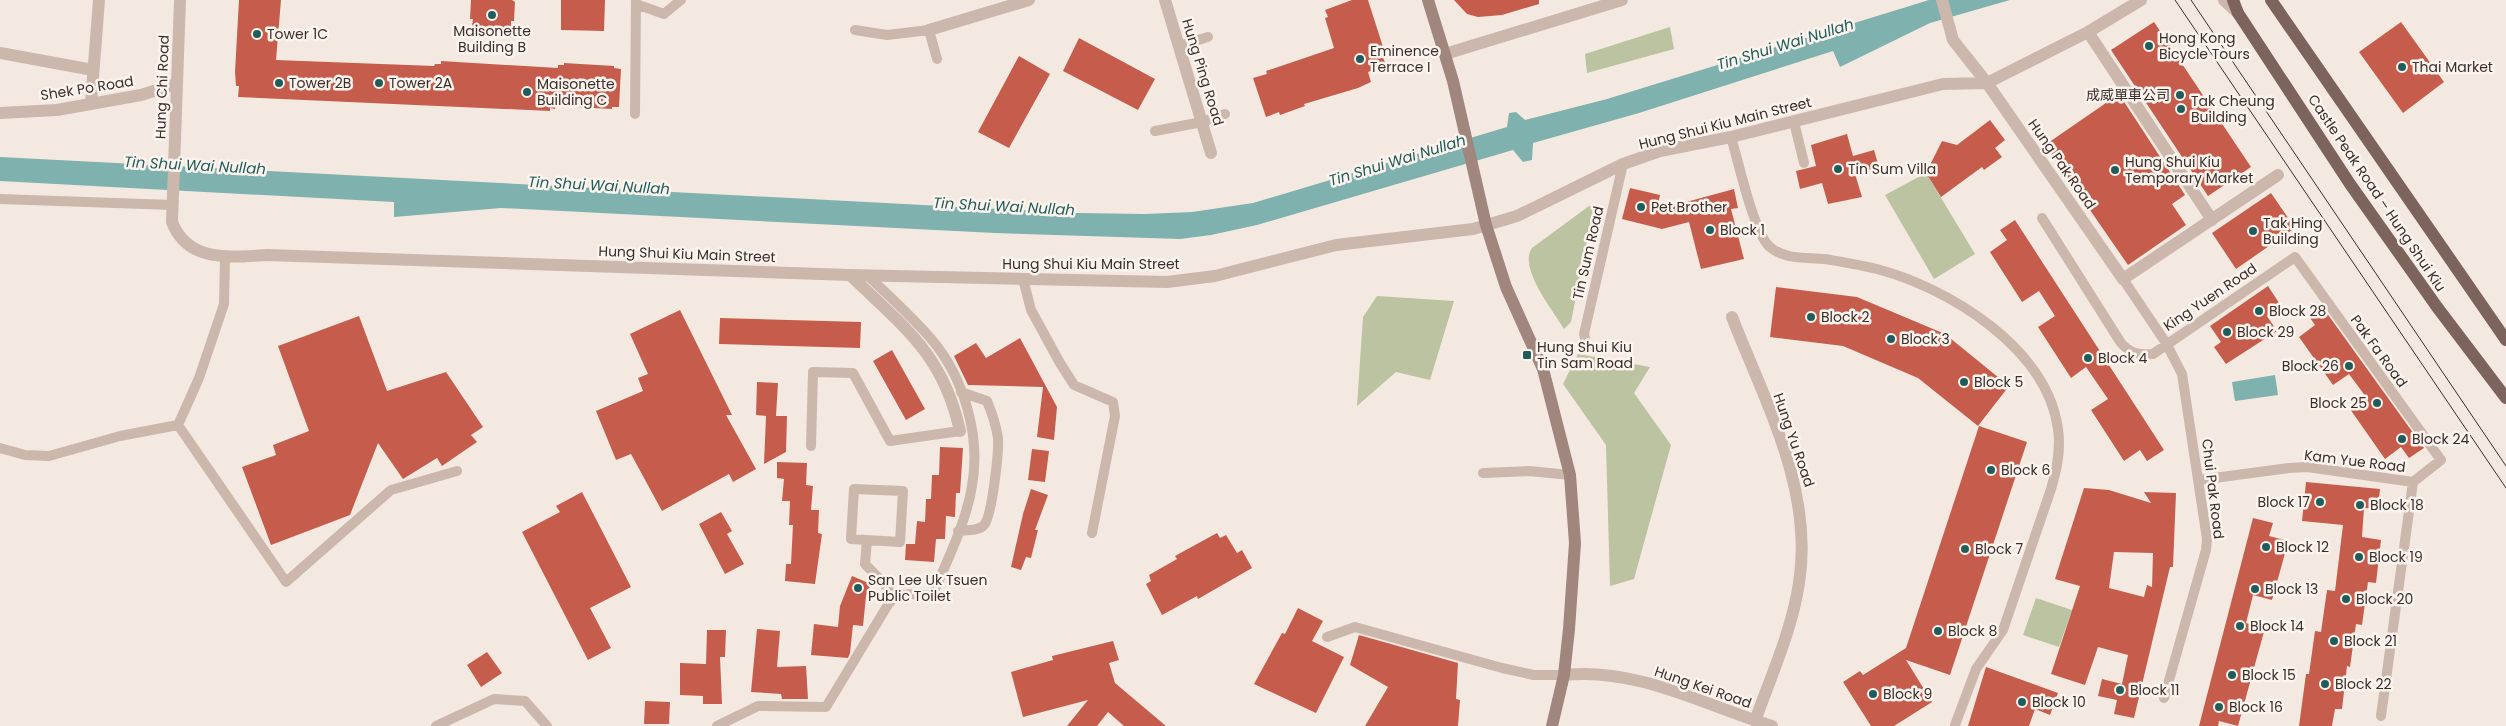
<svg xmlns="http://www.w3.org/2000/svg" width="2506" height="726" font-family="Poppins,'Noto Sans SC',sans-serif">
	<rect width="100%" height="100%" fill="#f4e9e1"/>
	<path fill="#bbc3a0" d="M 1670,27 L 1674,49 L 1587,73 L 1585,54 Z
		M 1926,173 L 1975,254 L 1934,279 L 1885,195 Z
		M 1589,206 L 1594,206 L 1571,322 L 1564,329 C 1553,310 1518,268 1532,248 Z
		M 1377,296 L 1454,301 L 1430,380 L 1396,372 L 1357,406 L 1363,317 Z
		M 1578,354 L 1650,367 L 1634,393 L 1671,445 L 1634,579 L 1610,586 L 1606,445 L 1563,384 Z
		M 2036,598 L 2072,610 L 2059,647 L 2023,635 Z"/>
	<path fill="#7fb1ae" d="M 1929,0 L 2010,0 L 1930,23 L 1840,67 L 1833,51 L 1639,113 L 1533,143 L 1532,160 L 1523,162 L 1513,150 L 1257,225 L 1211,235 L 1180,239 L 995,233 L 501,208 L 394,217 L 394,202 L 0,181 L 0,157 L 1077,213 L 1145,214 L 1192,212 L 1253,203 L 1507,127 L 1509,113 L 1516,112 L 1525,120 L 1607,99 Z
		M 2275,375 L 2278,395 L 2235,401 L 2232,382 Z"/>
	<path fill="#c65d4c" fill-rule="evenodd" d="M 239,0 L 281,0 L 276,60 L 434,66 L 435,64 L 441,64 L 441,61 L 558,68 L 558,65 L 564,65 L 564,63 L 614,66 L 614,68 L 621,69 L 619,107 L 612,107 L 612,109 L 556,106 L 555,109 L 550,108 L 550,111 L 238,97 L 239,86 L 236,86 L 235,72 Z
		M 471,0 L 512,0 L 515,2 L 514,21 L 511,21 L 511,28 L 472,26 L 473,19 L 470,19 Z
		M 561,0 L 605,0 L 604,31 L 561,30 Z
		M 1352,0 L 1368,0 L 1384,50 L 1381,51 L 1386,66 L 1368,72 L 1371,82 L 1358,88 L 1304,104 L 1305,106 L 1280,115 L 1279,112 L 1266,117 L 1253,78 L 1267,74 L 1266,71 L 1334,48 L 1325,18 L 1328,17 L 1325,10 Z
		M 1454,0 L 1539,0 L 1539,4 L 1502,15 L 1478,17 L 1467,14 Z
		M 2154,22 L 2251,167 L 2208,196 L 2111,50 Z
		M 2401,22 L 2444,82 L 2403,113 L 2359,52 Z
		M 1079,38 L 1155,79 L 1138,110 L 1063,71 Z
		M 1019,56 L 1050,74 L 1009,148 L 978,132 Z
		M 2119,94 L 2185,195 L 2172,204 L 2186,225 L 2128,265 L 2045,145 Z
		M 1990,120 L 2005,140 L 1995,148 L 2002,157 L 1984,170 L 1982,167 L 1941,197 L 1926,173 L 1942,141 L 1957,145 Z
		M 1847,134 L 1853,156 L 1874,150 L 1879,167 L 1855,174 L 1862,197 L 1828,204 L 1822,183 L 1800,189 L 1796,171 L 1816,166 L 1811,145 Z
		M 1630,188 L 1660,195 L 1657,210 L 1734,189 L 1738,208 L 1731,209 L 1744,259 L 1701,269 L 1689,222 L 1662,229 L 1622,219 Z
		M 2271,193 L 2295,228 L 2236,269 L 2212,233 Z
		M 2015,220 L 2164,450 L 2147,461 L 2140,450 L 2124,461 L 2091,410 L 2108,399 L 2086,367 L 2071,378 L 2038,327 L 2055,316 L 2039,291 L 2022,302 L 1990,252 L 2007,240 L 2000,230 Z
		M 2268,286 L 2281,306 L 2267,316 L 2277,331 L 2226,364 L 2214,347 L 2221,342 L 2210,326 Z
		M 1776,287 L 1857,297 L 1945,334 L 2009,386 L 1978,426 L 1918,378 L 1843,346 L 1770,337 Z
		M 2321,305 L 2424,448 L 2409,458 L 2401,447 L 2385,459 L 2350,409 L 2366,397 L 2349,374 L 2333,385 L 2299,337 L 2315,325 L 2308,315 Z
		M 680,310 L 732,415 L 726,415 L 756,469 L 733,482 L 729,474 L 662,511 L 631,454 L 616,460 L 596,411 L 643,391 L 638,378 L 648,374 L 630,334 Z
		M 359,316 L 387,391 L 446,372 L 483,427 L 471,435 L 477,442 L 442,466 L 437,458 L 403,479 L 378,443 L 350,515 L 271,545 L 242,467 L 276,455 L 273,445 L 309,431 L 278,346 Z
		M 720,318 L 861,322 L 860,348 L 719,344 Z
		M 1020,338 L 1057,407 L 1054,440 L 1037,437 L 1043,387 L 968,385 L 954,356 L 976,343 L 986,358 Z
		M 892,350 L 925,409 L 906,420 L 873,361 Z
		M 757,382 L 778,383 L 776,416 L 787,416 L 786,452 L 764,464 L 766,416 L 756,415 Z
		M 1979,426 L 2027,442 L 1950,675 L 1906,660 L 1932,702 L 1894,726 L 1871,726 L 1843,682 L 1860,671 L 1863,675 L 1906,648 Z
		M 940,447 L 963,448 L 960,493 L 956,493 L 955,517 L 946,516 L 945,539 L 936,539 L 934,562 L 905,560 L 906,544 L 915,544 L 917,521 L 925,522 L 926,499 L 931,499 L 932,475 L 939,475 Z
		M 1032,449 L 1049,451 L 1045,482 L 1028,480 Z
		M 777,462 L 807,463 L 806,485 L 813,486 L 811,510 L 819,510 L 818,533 L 822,534 L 815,584 L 785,581 L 786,564 L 791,564 L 793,525 L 789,525 L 790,501 L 782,501 L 784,479 L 777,478 Z
		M 2306,482 L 2380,489 L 2378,509 L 2364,508 L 2362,537 L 2381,540 L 2376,583 L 2368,582 L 2362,625 L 2356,624 L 2350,667 L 2347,666 L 2342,709 L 2335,709 L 2332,726 L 2299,726 L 2306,674 L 2309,674 L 2315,631 L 2321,632 L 2327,590 L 2335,591 L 2343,525 L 2302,521 Z
		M 2084,488 L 2109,490 L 2151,503 L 2144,492 L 2176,493 L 2173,567 L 2170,567 L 2134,718 L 2114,714 L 2117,700 L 2098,696 L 2102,679 L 2122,684 L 2128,655 L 2098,647 L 2085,685 L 2051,674 L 2080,586 L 2055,579 ZM 2114,552 L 2153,553 L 2152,587 L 2147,585 L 2144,597 L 2109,588 Z
		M 1031,489 L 1048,495 L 1035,530 L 1038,530 L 1031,558 L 1026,557 L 1021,570 L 1011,567 L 1023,514 Z
		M 582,492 L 631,587 L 590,608 L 611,648 L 588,660 L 522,532 L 560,512 L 556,506 Z
		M 721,512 L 732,531 L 727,534 L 744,564 L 725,574 L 699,524 Z
		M 2253,518 L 2273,523 L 2269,536 L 2288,541 L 2284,557 L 2272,600 L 2253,595 L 2246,623 L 2265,628 L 2238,726 L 2219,721 L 2218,726 L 2199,726 Z
		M 1217,533 L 1220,538 L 1226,535 L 1237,553 L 1242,550 L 1252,568 L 1198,599 L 1197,596 L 1162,615 L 1146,584 L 1151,581 L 1149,575 L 1177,559 L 1175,556 Z
		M 852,576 L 871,584 L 866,596 L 863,626 L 853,625 L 850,653 L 848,658 L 811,655 L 814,624 L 838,627 L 840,606 Z
		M 1298,608 L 1323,621 L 1312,641 L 1344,657 L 1316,713 L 1254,684 L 1282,633 L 1285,634 Z
		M 757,629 L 780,631 L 777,667 L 806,666 L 808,699 L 782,699 L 781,694 L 751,692 Z
		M 707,630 L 726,630 L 725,657 L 720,657 L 722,704 L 703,704 L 703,696 L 680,695 L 680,663 L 706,664 Z
		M 1359,635 L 1458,663 L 1456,699 L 1460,700 L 1458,726 L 1365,726 L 1388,687 L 1350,665 Z
		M 1113,641 L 1119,660 L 1109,663 L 1115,683 L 1166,726 L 1124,726 L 1108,712 L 1097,726 L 1067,726 L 1088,700 L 1023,717 L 1011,672 L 1053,660 L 1052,656 Z
		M 487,652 L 502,673 L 481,687 L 467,665 Z
		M 1986,667 L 2058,693 L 2050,715 L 2035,709 L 2029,726 L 1968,726 Z
		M 645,701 L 670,702 L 669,724 L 644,724 Z"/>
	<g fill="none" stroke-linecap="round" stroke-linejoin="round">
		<path stroke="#ccb7ac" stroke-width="10" d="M 636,4 L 664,14 L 681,0
			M 855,30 L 887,35 L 929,30 L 937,59
			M 1179,46 L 1208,37
			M 635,114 L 636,0
			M 1794,122 L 1804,163
			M 1155,131 L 1202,122 L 1225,114
			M 1731,137 C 1738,160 1754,234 1770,247 C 1785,260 1807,257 1825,259 C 1842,262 1860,265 1877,269 C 1949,288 2047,348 2058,429 C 2061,450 2057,469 2051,489 L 2003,630 L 1976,669 L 1955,725
			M 0,199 L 173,205
			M 2042,218 L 2121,343 C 2131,354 2139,355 2153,354 L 2295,257 L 2441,460 L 2413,482 L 2307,467 L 2289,468 L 2199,480
			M 1023,279 L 1031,310 L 1060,363 L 1074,385 L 1113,402 L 1115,416 L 1092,533
			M 2123,279 L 2166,343 L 2182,374 L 2207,539 L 2206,550 L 2164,698
			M 1587,347 L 1584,334 L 1623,164
			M 178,425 L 286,582 L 391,490 L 457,471
			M 811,446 L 813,372 L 853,373 L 890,441 L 960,431
			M 0,448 L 25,455 L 49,456 L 120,436 L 178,425 L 199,378 L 224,304 L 225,257
			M 1483,473 L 1529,471 L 1570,475
			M 958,531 C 966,530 979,531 984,525 C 992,517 999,451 998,438 C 996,425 992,413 987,401 L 961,392
			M 867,540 L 851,539 L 854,489 L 903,491 L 900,542 L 867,540 L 865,564 L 896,596
			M 1327,637 L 1355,627 L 1502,668 L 1534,675 L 1564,675
			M 2381,716 L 2413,482
			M 436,726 L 494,699 L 525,701 L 547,726
			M 717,726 L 758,706 L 826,707 L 889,603 C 901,591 917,594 932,596 C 947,561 966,523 972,486 C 981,436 964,378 932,340 C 912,316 889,296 867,275"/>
		<path stroke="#ccb7ac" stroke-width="12" d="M 180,0 L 172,222 C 188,263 230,257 267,255 L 850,275 L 1167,282 L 1215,276 L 1336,245 L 1473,229 L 1517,216 L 1623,164 L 1660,151 L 1731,137 L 1943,84 L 1987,83 L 2088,32 L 2141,0
			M 1165,0 L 1211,153
			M 1942,0 L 1953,40 L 1987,83 L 2123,279 L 2278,175
			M 2224,0 L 2238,13
			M 929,30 L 1029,0
			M 2088,32 L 2212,220
			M 0,53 L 93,70
			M 1445,54 L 1622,0
			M 91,103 L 99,0
			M 0,113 L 57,110 L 141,95 L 176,84
			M 850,275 C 904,327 943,354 960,431
			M 1732,317 C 1765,402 1814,490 1799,583 C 1792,630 1771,676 1755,721
			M 1564,675 C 1637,667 1704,705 1772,726"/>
		<path stroke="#a0867d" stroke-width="12" d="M 1428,0 L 1453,81 L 1486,225 L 1506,287 L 1543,369 L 1570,475 L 1575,543 L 1569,629 L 1564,675 L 1552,726"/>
		<path stroke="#7c635c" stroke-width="12" d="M 2233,0 L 2238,13 L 2350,184 L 2437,307 L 2506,398
			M 2271,0 L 2506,340"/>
		<path stroke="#3a2e2b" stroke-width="1" d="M 2175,0 L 2506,488
			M 2191,0 L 2506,466"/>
	</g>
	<g fill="#205d5a" stroke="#fbf3ed" stroke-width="2">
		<circle cx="492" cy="15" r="5"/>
		<circle cx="257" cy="34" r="5"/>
		<circle cx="2149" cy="46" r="5"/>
		<circle cx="1360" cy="59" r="5"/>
		<circle cx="2402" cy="67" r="5"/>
		<circle cx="279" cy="83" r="5"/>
		<circle cx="379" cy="83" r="5"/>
		<circle cx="527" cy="92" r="5"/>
		<circle cx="2180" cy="95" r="5"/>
		<circle cx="2181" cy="109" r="5"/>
		<circle cx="1838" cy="169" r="5"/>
		<circle cx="2115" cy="170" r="5"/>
		<circle cx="1641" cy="207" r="5"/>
		<circle cx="1710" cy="230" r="5"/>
		<circle cx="2253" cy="231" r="5"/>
		<circle cx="2259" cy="311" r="5"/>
		<circle cx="1811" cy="317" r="5"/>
		<circle cx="2227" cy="332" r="5"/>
		<circle cx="1891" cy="339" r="5"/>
		<rect x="1522" y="350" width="10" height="10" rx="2.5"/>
		<circle cx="2088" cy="358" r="5"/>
		<circle cx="2349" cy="366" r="5"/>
		<circle cx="1964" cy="382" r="5"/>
		<circle cx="2377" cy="403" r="5"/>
		<circle cx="2402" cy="439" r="5"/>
		<circle cx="1991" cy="470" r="5"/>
		<circle cx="2320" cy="502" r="5"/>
		<circle cx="2360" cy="505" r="5"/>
		<circle cx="2266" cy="547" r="5"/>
		<circle cx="1965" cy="549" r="5"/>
		<circle cx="2359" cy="557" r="5"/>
		<circle cx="858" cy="588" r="5"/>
		<circle cx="2255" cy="589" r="5"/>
		<circle cx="2346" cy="599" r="5"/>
		<circle cx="2240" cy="626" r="5"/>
		<circle cx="1938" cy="631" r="5"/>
		<circle cx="2334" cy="641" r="5"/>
		<circle cx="2232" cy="675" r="5"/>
		<circle cx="2325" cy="684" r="5"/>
		<circle cx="2120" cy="690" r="5"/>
		<circle cx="1873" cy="694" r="5"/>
		<circle cx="2022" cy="702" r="5"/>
		<circle cx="2219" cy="707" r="5"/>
	</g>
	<g text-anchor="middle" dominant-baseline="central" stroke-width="5" stroke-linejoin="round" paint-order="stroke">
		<g font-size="14" fill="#3a2e2b" stroke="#fbf3ed" text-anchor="start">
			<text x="492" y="31" text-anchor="middle">Maisonette<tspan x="492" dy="16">Building B</tspan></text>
			<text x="267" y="34">Tower 1C</text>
			<text x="2159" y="38">Hong Kong<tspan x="2159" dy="16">Bicycle Tours</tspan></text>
			<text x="1370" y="51">Eminence<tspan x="1370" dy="16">Terrace I</tspan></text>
			<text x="2412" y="67">Thai Market</text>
			<text x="289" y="83">Tower 2B</text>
			<text x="389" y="83">Tower 2A</text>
			<text x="537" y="84">Maisonette<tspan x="537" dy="16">Building C</tspan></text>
			<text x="2170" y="95" text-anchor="end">成威單車公司</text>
			<text x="2191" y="101">Tak Cheung<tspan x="2191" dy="16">Building</tspan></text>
			<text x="2125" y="162">Hung Shui Kiu<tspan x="2125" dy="16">Temporary Market</tspan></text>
			<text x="1848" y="169">Tin Sum Villa</text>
			<text x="1651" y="207">Pet Brother</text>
			<text x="2263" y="223">Tak Hing<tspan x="2263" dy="16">Building</tspan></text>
			<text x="1720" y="230">Block 1</text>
			<text x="2269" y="311">Block 28</text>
			<text x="1821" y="317">Block 2</text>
			<text x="2237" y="332">Block 29</text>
			<text x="1901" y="339">Block 3</text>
			<text x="1537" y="347">Hung Shui Kiu<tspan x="1537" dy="16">Tin Sam Road</tspan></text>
			<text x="2098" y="358">Block 4</text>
			<text x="2339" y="366" text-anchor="end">Block 26</text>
			<text x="1974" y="382">Block 5</text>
			<text x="2367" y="403" text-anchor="end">Block 25</text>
			<text x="2412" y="439">Block 24</text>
			<text x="2001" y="470">Block 6</text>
			<text x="2310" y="502" text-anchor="end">Block 17</text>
			<text x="2370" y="505">Block 18</text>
			<text x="2276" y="547">Block 12</text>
			<text x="1975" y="549">Block 7</text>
			<text x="2369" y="557">Block 19</text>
			<text x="868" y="580">San Lee Uk Tsuen<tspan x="868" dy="16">Public Toilet</tspan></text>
			<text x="2265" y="589">Block 13</text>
			<text x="2356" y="599">Block 20</text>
			<text x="2250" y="626">Block 14</text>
			<text x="1948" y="631">Block 8</text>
			<text x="2344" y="641">Block 21</text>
			<text x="2242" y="675">Block 15</text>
			<text x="2335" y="684">Block 22</text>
			<text x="2130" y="690">Block 11</text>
			<text x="1883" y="694">Block 9</text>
			<text x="2032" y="702">Block 10</text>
			<text x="2229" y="707">Block 16</text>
		</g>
		<g font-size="14" fill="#3a2e2b" stroke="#fbf3ed">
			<text transform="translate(1203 72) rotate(73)">Hung Ping Road</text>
			<text transform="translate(162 87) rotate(-88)">Hung Chi Road</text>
			<text transform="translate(87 88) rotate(-9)">Shek Po Road</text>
			<text transform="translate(1725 123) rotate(-14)">Hung Shui Kiu Main Street</text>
			<text transform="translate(2062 164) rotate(55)">Hung Pak Road</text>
			<text transform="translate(2377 193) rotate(56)">Castle Peak Road – Hung Shui Kiu</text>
			<text transform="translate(1588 253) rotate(-77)">Tin Sum Road</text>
			<text transform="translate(687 254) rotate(2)">Hung Shui Kiu Main Street</text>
			<text x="1091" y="264">Hung Shui Kiu Main Street</text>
			<text transform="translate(2210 297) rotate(-34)">King Yuen Road</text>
			<text transform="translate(2379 351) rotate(54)">Pak Fa Road</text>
			<text transform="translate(1794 440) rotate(71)">Hung Yu Road</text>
			<text transform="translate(2355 461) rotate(7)">Kam Yue Road</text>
			<text transform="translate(2213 489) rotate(83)">Chui Pak Road</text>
			<text transform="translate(1703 687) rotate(19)">Hung Kei Road</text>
		</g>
		<g font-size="15" font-style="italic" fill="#205d5a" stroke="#fbf3ed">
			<text transform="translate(1785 44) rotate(-17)">Tin Shui Wai Nullah</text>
			<text transform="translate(1397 160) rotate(-17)">Tin Shui Wai Nullah</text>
			<text transform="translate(195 165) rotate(3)">Tin Shui Wai Nullah</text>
			<text transform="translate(599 185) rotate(3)">Tin Shui Wai Nullah</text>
			<text transform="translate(1004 206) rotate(3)">Tin Shui Wai Nullah</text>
		</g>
	</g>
</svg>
